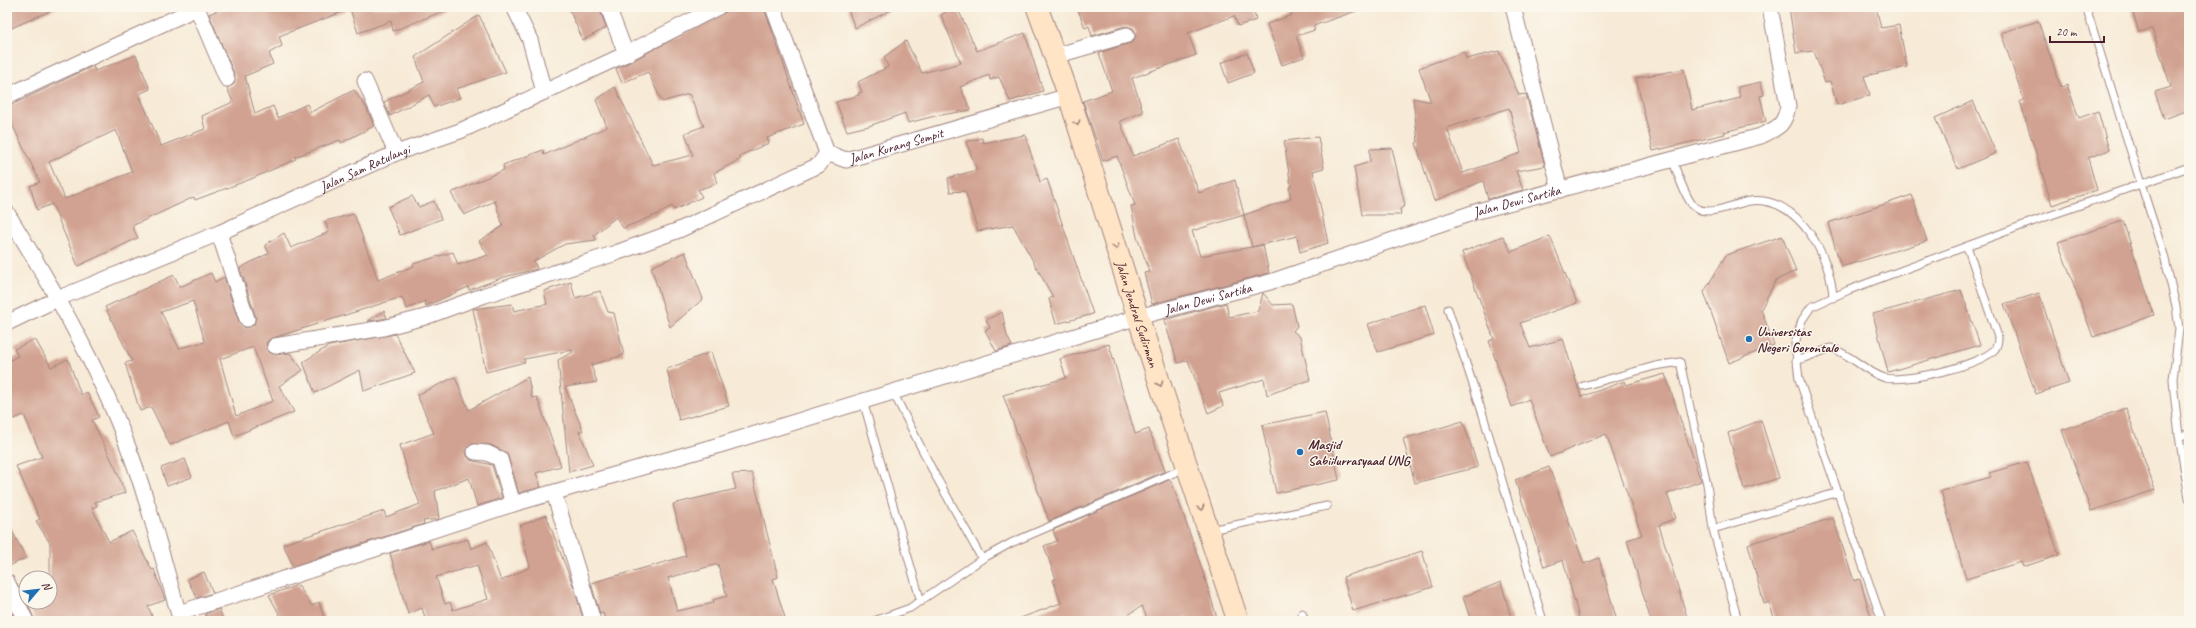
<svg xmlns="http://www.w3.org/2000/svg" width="2196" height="628" font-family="Caveat,sans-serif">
	<rect width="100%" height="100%" fill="#fbf7ec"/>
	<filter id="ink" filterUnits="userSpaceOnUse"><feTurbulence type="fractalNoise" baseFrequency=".025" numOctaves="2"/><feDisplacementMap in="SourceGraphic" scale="8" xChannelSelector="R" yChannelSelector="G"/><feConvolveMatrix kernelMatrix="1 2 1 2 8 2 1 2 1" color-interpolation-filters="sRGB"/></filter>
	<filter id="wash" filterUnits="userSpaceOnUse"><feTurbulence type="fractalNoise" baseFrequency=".012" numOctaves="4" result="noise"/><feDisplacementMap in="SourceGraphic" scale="16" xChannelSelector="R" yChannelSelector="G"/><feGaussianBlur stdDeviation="0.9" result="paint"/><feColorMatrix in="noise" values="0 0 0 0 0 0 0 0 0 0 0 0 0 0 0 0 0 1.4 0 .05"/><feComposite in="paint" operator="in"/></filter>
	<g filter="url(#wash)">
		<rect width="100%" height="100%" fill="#f7ead6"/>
		<g id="blocks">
			<path fill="#d1a291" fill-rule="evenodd" d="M 7,7 L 59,7 L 7,30 Z
				M 226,7 L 451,8 L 393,31 L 391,21 L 358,33 L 350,9 L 279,36 L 282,46 L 269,53 L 273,64 L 245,76 L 255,114 L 273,106 L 278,118 L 307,104 L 311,112 L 354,90 L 367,109 L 374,126 L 341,143 L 340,140 L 295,157 L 296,159 L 251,179 L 195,200 L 194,197 L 132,226 L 138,238 L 78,266 L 52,204 L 37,210 L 30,186 L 40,182 L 7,114 L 7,107 L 93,66 L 95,71 L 136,55 L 150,89 L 139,94 L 161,146 L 205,129 L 202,116 L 233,102 L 227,88 L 234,84 L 235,76 L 209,14 ZM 116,130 L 132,172 L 65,199 L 49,162 Z
				M 568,7 L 599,7 L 606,28 L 583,40 Z
				M 735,7 L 764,7 L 804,124 L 767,138 L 769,143 L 739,156 L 741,159 L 714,173 L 717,183 L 698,190 L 702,197 L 674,210 L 672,206 L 656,215 L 623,228 L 616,217 L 594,235 L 596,240 L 565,244 L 534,261 L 537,269 L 504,277 L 469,290 L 468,287 L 426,306 L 425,301 L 407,309 L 402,297 L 270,339 L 266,343 L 268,352 L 276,355 L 290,353 L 303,370 L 279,386 L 294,412 L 234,436 L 229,421 L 170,445 L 151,407 L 140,411 L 125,363 L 132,361 L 105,307 L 174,275 L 180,287 L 211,273 L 215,282 L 224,277 L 239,322 L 245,328 L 250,327 L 254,325 L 256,317 L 240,268 L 269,253 L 265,245 L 284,233 L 291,248 L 329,232 L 325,221 L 354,214 L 378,280 L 414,266 L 413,264 L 453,252 L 458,265 L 488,255 L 479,241 L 503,226 L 495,201 L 464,215 L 451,193 L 504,170 L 503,165 L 543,150 L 544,155 L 607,127 L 596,100 L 615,87 L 653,165 L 693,155 L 685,133 L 704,126 L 689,94 L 662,102 L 648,72 L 622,83 L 616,69 ZM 193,301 L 205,342 L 179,348 L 161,312 ZM 253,347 L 273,401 L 236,416 L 220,359 Z
				M 847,7 L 897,7 L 855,28 Z
				M 953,7 L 957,7 L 977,51 L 1025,33 L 1043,91 L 1010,101 L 999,77 L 990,80 L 989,75 L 960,87 L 971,110 L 935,116 L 908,123 L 905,113 L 869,126 L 847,131 L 836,102 L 859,95 L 858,93 L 862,92 L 858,82 L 888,67 L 884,57 L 906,41 L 922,73 L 961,63 L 941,15 Z
				M 1077,7 L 1253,7 L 1256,20 L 1238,26 L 1234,16 L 1188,33 L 1196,55 L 1132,78 L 1143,112 L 1120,121 L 1133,156 L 1179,139 L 1199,193 L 1235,180 L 1244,215 L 1192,231 L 1200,256 L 1263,245 L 1269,273 L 1152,304 L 1144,273 L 1150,272 L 1137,237 L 1131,206 L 1135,205 L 1117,156 L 1103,161 L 1083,101 L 1112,91 L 1099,53 L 1130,43 L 1134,41 L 1136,33 L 1133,28 L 1125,26 L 1092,36 L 1089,26 L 1085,28 Z
				M 1289,7 L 1361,7 L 1362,9 L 1313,26 L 1315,30 L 1296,36 L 1304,57 L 1282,65 L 1267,24 L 1292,15 Z
				M 1789,7 L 1876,7 L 1881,28 L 1899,25 L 1907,67 L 1864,76 L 1870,95 L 1837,105 L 1830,81 L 1825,83 L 1814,51 L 1796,53 Z
				M 2131,7 L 2189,7 L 2189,110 L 2164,119 L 2155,92 L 2171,87 L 2152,29 L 2139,32 Z
				M 479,15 L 506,72 L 456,89 L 460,98 L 434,107 L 429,95 L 390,116 L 384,102 L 424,82 L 415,57 Z
				M 2038,21 L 2061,87 L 2067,85 L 2079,118 L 2098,111 L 2109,150 L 2088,158 L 2097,190 L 2052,205 L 2020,101 L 2024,100 L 2001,33 Z
				M 1499,51 L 1519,95 L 1526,94 L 1545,166 L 1516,171 L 1523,190 L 1488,199 L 1483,181 L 1434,201 L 1416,143 L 1418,142 L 1413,98 L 1431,102 L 1419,68 L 1464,52 L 1466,59 ZM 1509,108 L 1521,153 L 1463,173 L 1447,128 Z
				M 1247,53 L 1254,73 L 1228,83 L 1221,63 Z
				M 1684,69 L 1692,110 L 1740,98 L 1738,87 L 1761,82 L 1764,95 L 1760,96 L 1766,121 L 1724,132 L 1725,134 L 1653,151 L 1636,78 Z
				M 1973,101 L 1996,153 L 1958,169 L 1935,118 Z
				M 1025,135 L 1040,182 L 1047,179 L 1093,314 L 1056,324 L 1049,299 L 1053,297 L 1013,225 L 978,231 L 965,191 L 950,192 L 948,178 L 977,170 L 966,142 L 982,138 L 983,143 Z
				M 1318,137 L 1324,168 L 1313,171 L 1328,243 L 1300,252 L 1297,236 L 1252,247 L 1244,215 L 1291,199 L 1289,187 L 1291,187 L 1284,141 Z
				M 1392,148 L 1405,206 L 1400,209 L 1401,215 L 1362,215 L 1354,167 L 1370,162 L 1370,149 Z
				M 1912,195 L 1927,241 L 1841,267 L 1828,223 Z
				M 412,196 L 419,207 L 434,201 L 441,219 L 400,235 L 388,207 Z
				M 2123,221 L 2154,315 L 2093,337 L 2058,242 Z
				M 1503,236 L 1511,252 L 1550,236 L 1577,303 L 1520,323 L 1530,348 L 1563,339 L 1581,397 L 1625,381 L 1626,385 L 1665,374 L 1701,481 L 1667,494 L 1676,518 L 1659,525 L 1687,617 L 1674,621 L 1651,621 L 1627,540 L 1642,535 L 1606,434 L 1550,457 L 1529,399 L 1512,407 L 1489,341 L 1494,339 L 1462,252 Z
				M 1782,236 L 1796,271 L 1776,280 L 1761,309 L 1774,345 L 1729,363 L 1704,292 L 1726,255 Z
				M 685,252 L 703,299 L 670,327 L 651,267 Z
				M 571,282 L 575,298 L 600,291 L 608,312 L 614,313 L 624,355 L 591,365 L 597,382 L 565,387 L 583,431 L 579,431 L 593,465 L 569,472 L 558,360 L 573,352 L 572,350 L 524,359 L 525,362 L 486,372 L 473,309 L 512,304 L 514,311 L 547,304 L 544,291 Z
				M 1961,290 L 1980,345 L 1888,372 L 1873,314 Z
				M 1263,293 L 1273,305 L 1292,304 L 1297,326 L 1293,331 L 1300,337 L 1310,380 L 1267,395 L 1264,379 L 1219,393 L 1223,406 L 1208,413 L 1188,360 L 1178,363 L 1164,320 L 1226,303 L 1229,317 L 1258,311 Z
				M 2039,293 L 2069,383 L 2036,394 L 2004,304 Z
				M 1425,305 L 1434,335 L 1378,352 L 1368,324 Z
				M 384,311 L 387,318 L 368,321 Z
				M 1002,312 L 1007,336 L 1012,346 L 996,351 L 985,330 L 990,328 L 986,320 Z
				M 395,334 L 415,373 L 364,391 L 360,370 L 315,393 L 303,362 L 329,346 Z
				M 35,339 L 51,367 L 68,359 L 81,395 L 87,392 L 99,417 L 92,420 L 116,469 L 125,493 L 95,502 L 97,506 L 92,508 L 109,542 L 132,531 L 152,570 L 154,569 L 165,600 L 148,606 L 154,621 L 35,621 L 27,602 L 49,602 L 50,604 L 50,543 L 36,521 L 40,519 L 16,466 L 42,457 L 24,415 L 14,419 L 7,404 L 7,362 L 18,356 L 14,349 Z
				M 1109,344 L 1135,434 L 1149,429 L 1165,471 L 1049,521 L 1003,395 L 1066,378 L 1060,359 Z
				M 711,352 L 729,406 L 679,420 L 667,369 Z
				M 455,377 L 469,410 L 528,377 L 532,398 L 537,397 L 561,466 L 536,473 L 541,487 L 519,493 L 507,453 L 491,445 L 472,444 L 466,451 L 467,456 L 470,460 L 492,465 L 502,498 L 477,506 L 469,478 L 435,491 L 439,519 L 423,521 L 424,524 L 293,566 L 283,544 L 384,511 L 386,517 L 420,504 L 408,473 L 400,445 L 434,433 L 417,395 Z
				M 2126,408 L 2155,490 L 2091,511 L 2062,430 Z
				M 1325,412 L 1339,480 L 1276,493 L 1262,425 Z
				M 1761,420 L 1779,478 L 1744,489 L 1728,433 Z
				M 1463,421 L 1478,467 L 1415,483 L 1403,439 Z
				M 185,459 L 192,477 L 167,486 L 161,468 Z
				M 2027,462 L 2059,555 L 2023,567 L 2021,562 L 1966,579 L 1941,491 L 1991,477 L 1989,473 Z
				M 1549,467 L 1584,564 L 1599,558 L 1617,621 L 1580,621 L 1563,560 L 1544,567 L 1515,480 Z
				M 752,473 L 778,577 L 773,579 L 786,621 L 606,621 L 603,613 L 600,614 L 591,583 L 686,556 L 673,504 L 736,489 L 732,474 ZM 718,564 L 727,596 L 713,600 L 714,603 L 677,611 L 668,578 Z
				M 1169,480 L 1172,483 L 1200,563 L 1218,621 L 1189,621 L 1188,617 L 1174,621 L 1148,621 L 1142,606 L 1119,621 L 1018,621 L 1018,619 L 1061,603 L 1053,580 L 1056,579 L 1044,546 L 1057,541 L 1053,530 Z
				M 546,515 L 574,588 L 583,619 L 577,621 L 494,621 L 492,616 L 474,621 L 426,621 L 422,608 L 408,614 L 390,553 L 429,541 L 432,549 L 468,539 L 471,549 L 487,542 L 501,581 L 530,567 L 520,526 ZM 477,565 L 488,599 L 453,610 L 450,602 L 445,604 L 436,577 Z
				M 1833,518 L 1854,581 L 1860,579 L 1872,621 L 1775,621 L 1769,602 L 1764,604 L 1748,544 Z
				M 7,521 L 26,558 L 7,567 Z
				M 1422,551 L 1433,587 L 1353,611 L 1343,577 Z
				M 204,572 L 213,593 L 197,598 L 187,579 Z
				M 1501,582 L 1512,621 L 1471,621 L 1463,597 Z
				M 298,585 L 312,606 L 319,602 L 325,621 L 283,621 L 269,595 Z
				M 7,603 L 16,621 L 7,621 Z
				M 219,609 L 224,621 L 208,621 L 205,614 Z"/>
		</g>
	</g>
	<g filter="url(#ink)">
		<use href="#blocks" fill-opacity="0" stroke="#a08480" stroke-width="1"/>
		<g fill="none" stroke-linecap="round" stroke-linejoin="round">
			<g stroke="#a08480" stroke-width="9">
				<path id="lane" d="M 2086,7 L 2141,184 L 2189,167
					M 1672,159 C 1677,171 1686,202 1696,208 C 1712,217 1734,203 1750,201 C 1797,194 1832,258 1833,298
					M 1448,309 L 1483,415 L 1543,621
					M 1796,361 L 1831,348 C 1851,354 1865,372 1885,378 C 1905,383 1982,365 1995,349 C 1998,345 1998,341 1998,337 L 1967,246
					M 1583,386 L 1655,366 L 1680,362 L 1707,484 L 1713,529
					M 893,392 L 934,473 L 982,559
					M 863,401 L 921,602
					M 2179,436 L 2189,434
					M 1210,530 L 1327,506
					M 1302,613 L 1305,621
					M 874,621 L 910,608 L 982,559 L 1011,543 L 1185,468
					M 1738,621 L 1713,529 L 1839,492
					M 1882,621 L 1799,379 L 1795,344 L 1802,320 L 1811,307 L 1849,290 L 2037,220 L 2141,184 L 2164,255 L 2176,306 L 2179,329 L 2173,379 L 2174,392 L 2179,436 L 2189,498"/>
			</g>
			<g stroke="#a08480" stroke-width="17">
				<g id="street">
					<path d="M 514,7 L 530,40 L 544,92"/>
					<path d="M 608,7 L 626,54"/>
					<path id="s1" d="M 773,7 L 827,153 L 846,160 L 1069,96"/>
					<path d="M 1513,7 L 1560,190"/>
					<path d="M 197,8 L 227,79"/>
					<path d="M 1055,56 L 1127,35"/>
					<path d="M 365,81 L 396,153"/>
					<path d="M 7,96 L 199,7"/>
					<path d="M 7,213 C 53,288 97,364 128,447 C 150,503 163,563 181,621"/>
					<path d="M 219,233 L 247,319"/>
					<path id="s2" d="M 7,323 L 59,298 L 219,233 L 396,153 L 460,131 L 626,54 L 718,7"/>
					<path d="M 275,346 L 383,328 L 425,317 L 485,295 L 613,254 L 679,230 L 819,165 L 827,153"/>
					<path d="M 475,452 L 487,453 L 500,459 L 513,504"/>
					<path d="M 554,493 L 593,621"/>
					<path d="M 7,582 L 26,621"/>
					<path id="s3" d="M 179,613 L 513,504 L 723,444 L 1138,317 L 1270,282 L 1478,211 L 1761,136 C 1779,127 1784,126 1788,106 L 1770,7"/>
				</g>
			</g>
			<g stroke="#a08480" stroke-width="23">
				<g id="secondary">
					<path id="s4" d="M 1037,7 L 1069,96 L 1138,317 L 1238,621"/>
				</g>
			</g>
			<use href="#lane" stroke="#fff" stroke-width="7"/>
			<use href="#street" stroke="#fff" stroke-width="15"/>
			<use href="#secondary" stroke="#ffe4c6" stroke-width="21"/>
		</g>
		<defs><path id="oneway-chevron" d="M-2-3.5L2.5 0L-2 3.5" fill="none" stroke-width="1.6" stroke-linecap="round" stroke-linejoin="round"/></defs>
		<g stroke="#a48278">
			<use href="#oneway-chevron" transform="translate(1077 123) rotate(73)"/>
			<use href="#oneway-chevron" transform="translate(1116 247) rotate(73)"/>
			<use href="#oneway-chevron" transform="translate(1160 384) rotate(72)"/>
			<use href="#oneway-chevron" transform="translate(1201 508) rotate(72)"/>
		</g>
	</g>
	<g fill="#1f6fb2" stroke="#fbf7ec" stroke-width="1.5">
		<circle cx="1749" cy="339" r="4"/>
		<circle cx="1300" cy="452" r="4"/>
	</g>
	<g text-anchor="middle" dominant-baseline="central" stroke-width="3" stroke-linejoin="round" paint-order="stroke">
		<g font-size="14" fill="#4a1f2b" stroke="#fbf7ec">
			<text stroke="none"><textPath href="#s1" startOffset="228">Jalan Kurang Sempit</textPath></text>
			<text stroke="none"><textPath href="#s2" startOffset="390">Jalan Sam Ratulangi</textPath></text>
			<text stroke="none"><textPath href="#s3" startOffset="1400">Jalan Dewi Sartika</textPath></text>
			<text stroke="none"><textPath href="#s3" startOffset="1076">Jalan Dewi Sartika</textPath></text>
			<text stroke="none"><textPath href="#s4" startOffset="323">Jalan Jendral Sudirman</textPath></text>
		</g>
		<g font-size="14" font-weight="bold" fill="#4a1f2b" stroke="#fbf7ec" text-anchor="start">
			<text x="1757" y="331">Universitas<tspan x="1757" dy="16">Negeri Gorontalo</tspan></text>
			<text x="1308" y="444">Masjid<tspan x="1308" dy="16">Sabiilurrasyaad UNG</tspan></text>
		</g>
	</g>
	<rect width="2196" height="628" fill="none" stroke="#fbf7ec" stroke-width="24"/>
	<g transform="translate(38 590) rotate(62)"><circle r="19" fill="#fbf7ec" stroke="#b4a19f"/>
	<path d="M0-3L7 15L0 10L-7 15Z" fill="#1f6fb2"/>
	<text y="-6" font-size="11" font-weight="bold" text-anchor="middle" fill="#4a1f2b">N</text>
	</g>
	<path d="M2050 36v6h54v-6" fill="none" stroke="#4a1f2b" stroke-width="2"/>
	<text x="2056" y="36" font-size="12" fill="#4a1f2b" stroke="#fbf7ec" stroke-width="3" paint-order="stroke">20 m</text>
</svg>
